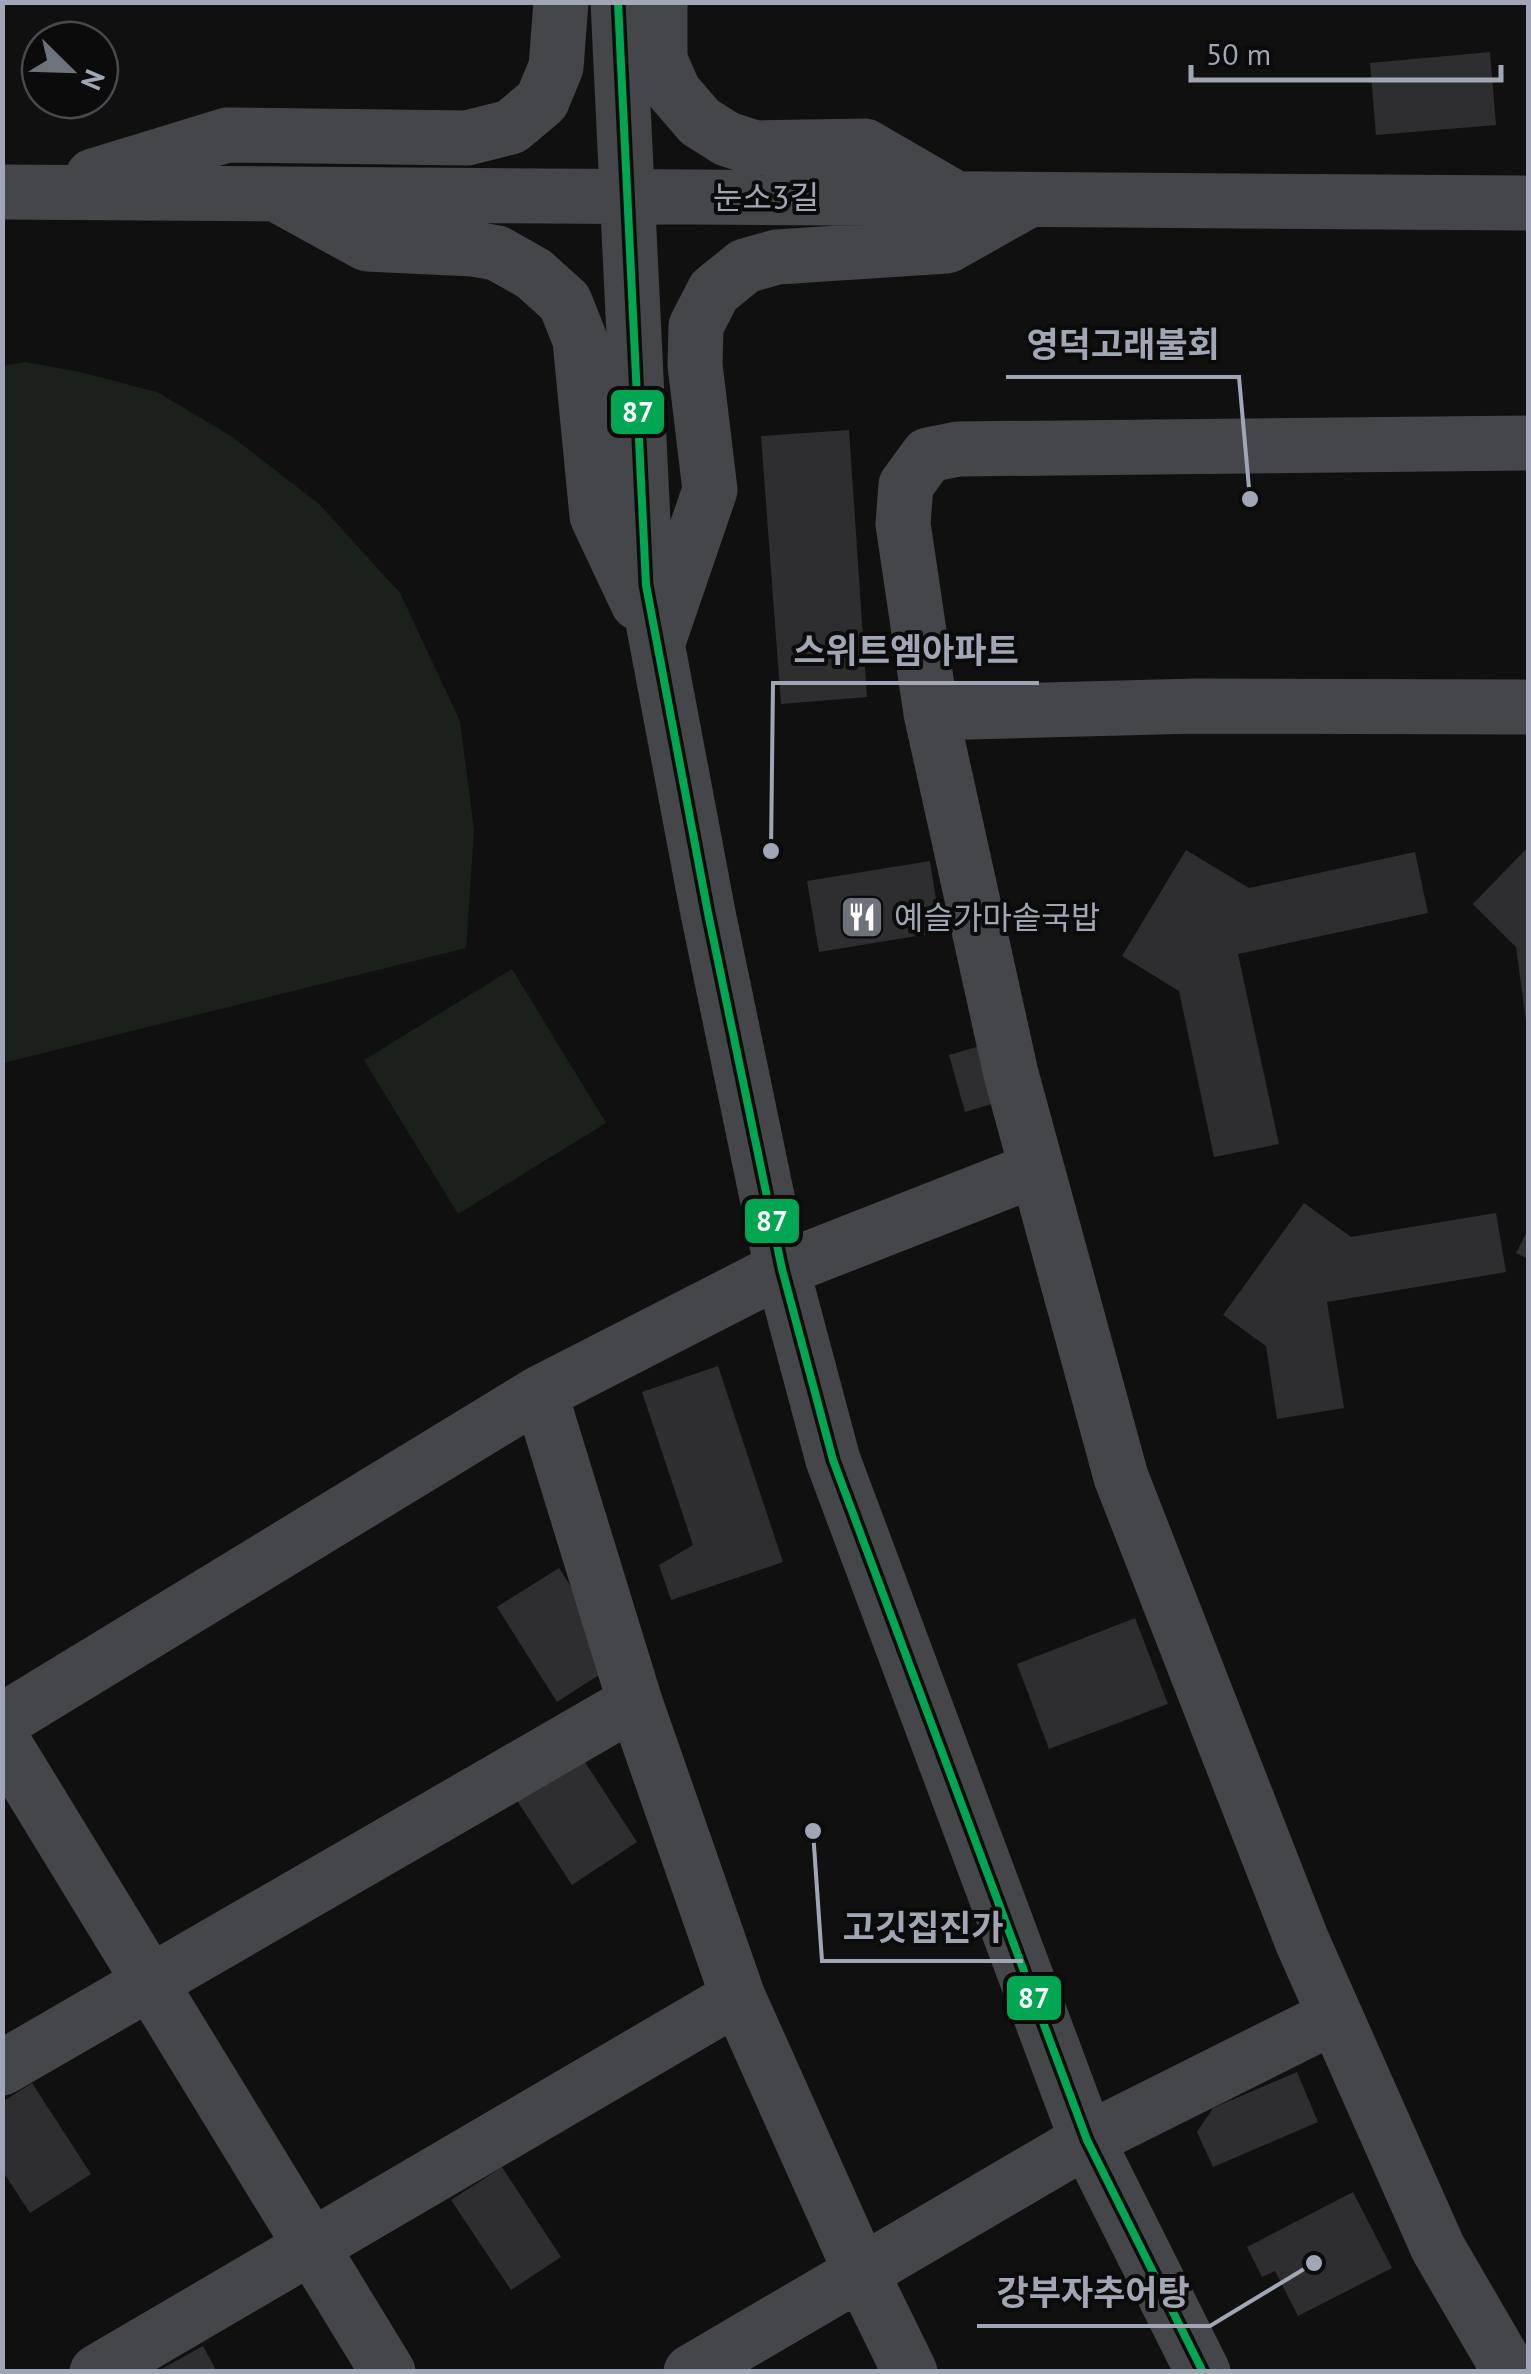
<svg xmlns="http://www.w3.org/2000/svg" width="1531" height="2374" font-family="'PT Sans','Noto Sans KR',sans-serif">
	<rect width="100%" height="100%" fill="#101011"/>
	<path fill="#1a211b" d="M 25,362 L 80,372 L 157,392 L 231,436 L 319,504 L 400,593 L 460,721 L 474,830 L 466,948 L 3,1063 L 2,366 Z
		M 512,969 L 606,1123 L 458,1214 L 364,1060 Z"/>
	<path fill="#2e2e30" d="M 1490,52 L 1496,125 L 1376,135 L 1370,63 Z
		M 849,430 L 867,697 L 781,704 L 761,436 Z
		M 1528,847 L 1528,1021 L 1526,1021 L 1516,947 L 1473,904 Z
		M 1186,850 L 1249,888 L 1415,852 L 1428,913 L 1238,954 L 1279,1144 L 1214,1157 L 1179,991 L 1122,956 Z
		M 930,861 L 941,932 L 819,952 L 807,881 Z
		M 980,1046 L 995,1103 L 965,1112 L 949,1055 Z
		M 1304,1203 L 1351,1237 L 1496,1213 L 1506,1272 L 1327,1302 L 1344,1408 L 1277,1419 L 1266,1346 L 1223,1315 Z
		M 1528,1230 L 1528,1259 L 1516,1253 Z
		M 718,1366 L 783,1562 L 671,1600 L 659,1565 L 693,1545 L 642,1392 Z
		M 559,1568 L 619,1662 L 557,1702 L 497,1607 Z
		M 1135,1618 L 1168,1704 L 1049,1749 L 1017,1664 Z
		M 581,1756 L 637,1842 L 572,1885 L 516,1799 Z
		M 1297,2072 L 1318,2122 L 1213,2167 L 1197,2132 L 1213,2108 Z
		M 32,2083 L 91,2174 L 30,2213 L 2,2170 L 2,2102 Z
		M 502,2167 L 561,2257 L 511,2290 L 451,2200 Z
		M 1353,2192 L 1392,2268 L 1298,2316 L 1275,2271 L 1262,2277 L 1247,2247 Z
		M 203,2346 L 217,2372 L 156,2372 Z"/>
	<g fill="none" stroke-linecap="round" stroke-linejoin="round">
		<path stroke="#454649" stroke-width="55" d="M 618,2 L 646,585 L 708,913 L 782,1269 L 833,1460 L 1087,2140 L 1203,2372
			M 660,2 L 660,60 L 674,92 L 700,122 L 727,139 L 755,148 L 865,146 L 953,197
			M 93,176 L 227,135 L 467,138 L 511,127 L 542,101 L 556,67 L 561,2
			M 2,192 L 1528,203
			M 283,198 L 367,244 L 473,249 L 497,253 L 534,274 L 565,302 L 580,340 L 597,516 L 638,603
			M 660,636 L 710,490 L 695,365 L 696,326 L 714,291 L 745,266 L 777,257 L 947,246 L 1027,201
			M 931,713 L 1196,706 L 1528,707
			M 540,1393 L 635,1702 L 738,1997 L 861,2272 L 910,2372
			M 2,1721 L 540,1393 L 782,1269 L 1037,1169
			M 2,1740 L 388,2372
			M 2,2068 L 635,1702
			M 97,2372 L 738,1997
			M 691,2372 L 1087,2140 L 1335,2016
			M 1510,2372 L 1438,2248 L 1302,1941 L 1121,1477 L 1011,1074 L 931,713 L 903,524 L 906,485 L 928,455 L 958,449 L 1528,443"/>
		<g stroke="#0b0b0c" stroke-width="15">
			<path id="bus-1" d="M 618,2 L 646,585 L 708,913 L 782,1269 L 833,1460 L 1087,2140 L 1203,2372"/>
		</g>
		<use href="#bus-1" stroke="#00a651" stroke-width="8"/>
	</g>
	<defs>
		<g id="restaurant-square" transform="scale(2.25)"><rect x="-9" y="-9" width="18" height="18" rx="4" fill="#6e727a" stroke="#0b0b0c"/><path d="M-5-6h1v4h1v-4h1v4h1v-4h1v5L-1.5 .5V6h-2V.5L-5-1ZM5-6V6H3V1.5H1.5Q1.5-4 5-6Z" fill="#fff"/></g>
	</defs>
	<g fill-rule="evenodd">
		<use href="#restaurant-square" x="862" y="917"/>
	</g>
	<g text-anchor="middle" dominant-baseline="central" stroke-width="8" stroke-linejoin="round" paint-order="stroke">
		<g font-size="32" fill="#a0a6b3" stroke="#0b0b0c">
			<text x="766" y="197">눈소3길</text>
		</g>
		<g font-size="32" fill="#a0a6b3" stroke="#0b0b0c" text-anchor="start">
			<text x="894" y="917">예슬가마솥국밥</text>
		</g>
	</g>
	<path fill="none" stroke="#a0a6b3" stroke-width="4" d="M1250 499L1239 377H1006M771 851L773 683H1039M813 1831L822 1961H1023M1314 2263L1210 2326H977"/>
	<g fill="#a0a6b3" stroke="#0b0b0c" stroke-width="4">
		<circle cx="1250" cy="499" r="10"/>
		<circle cx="771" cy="851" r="10"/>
		<circle cx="813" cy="1831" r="10"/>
		<circle cx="1314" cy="2263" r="10"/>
	</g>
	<g font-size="35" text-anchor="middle" font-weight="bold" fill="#a0a6b3" stroke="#0b0b0c" stroke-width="8" stroke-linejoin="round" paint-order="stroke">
		<text x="1123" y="357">영덕고래불회</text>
		<text x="906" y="663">스위트엠아파트</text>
		<text x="923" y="1940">고깃집진가</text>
		<text x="1093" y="2305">강부자추어탕</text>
	</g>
	<g stroke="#0b0b0c" stroke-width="4">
		<rect x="609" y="388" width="57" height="48" rx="10" fill="#00a651"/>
		<rect x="743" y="1197" width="58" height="48" rx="10" fill="#00a651"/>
		<rect x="1005" y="1974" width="58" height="48" rx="10" fill="#00a651"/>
	</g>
	<g font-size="28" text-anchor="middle" font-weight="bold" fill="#fff">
		<text x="638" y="422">87</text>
		<text x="772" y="1231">87</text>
		<text x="1034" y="2008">87</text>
	</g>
	<rect width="1531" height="2374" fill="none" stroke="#a0a6b3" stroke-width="10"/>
	<g transform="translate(70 70) rotate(113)"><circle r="48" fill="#0b0b0c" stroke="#47494f" stroke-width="2.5"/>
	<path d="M0-8L18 38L0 25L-18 38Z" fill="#6e727a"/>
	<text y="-15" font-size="28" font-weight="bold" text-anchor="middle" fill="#a0a6b3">N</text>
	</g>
	<path d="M1191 65v15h310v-15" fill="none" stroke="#a0a6b3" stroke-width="5"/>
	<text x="1206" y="65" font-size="30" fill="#a0a6b3" stroke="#0b0b0c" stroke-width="8" paint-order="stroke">50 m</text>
</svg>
